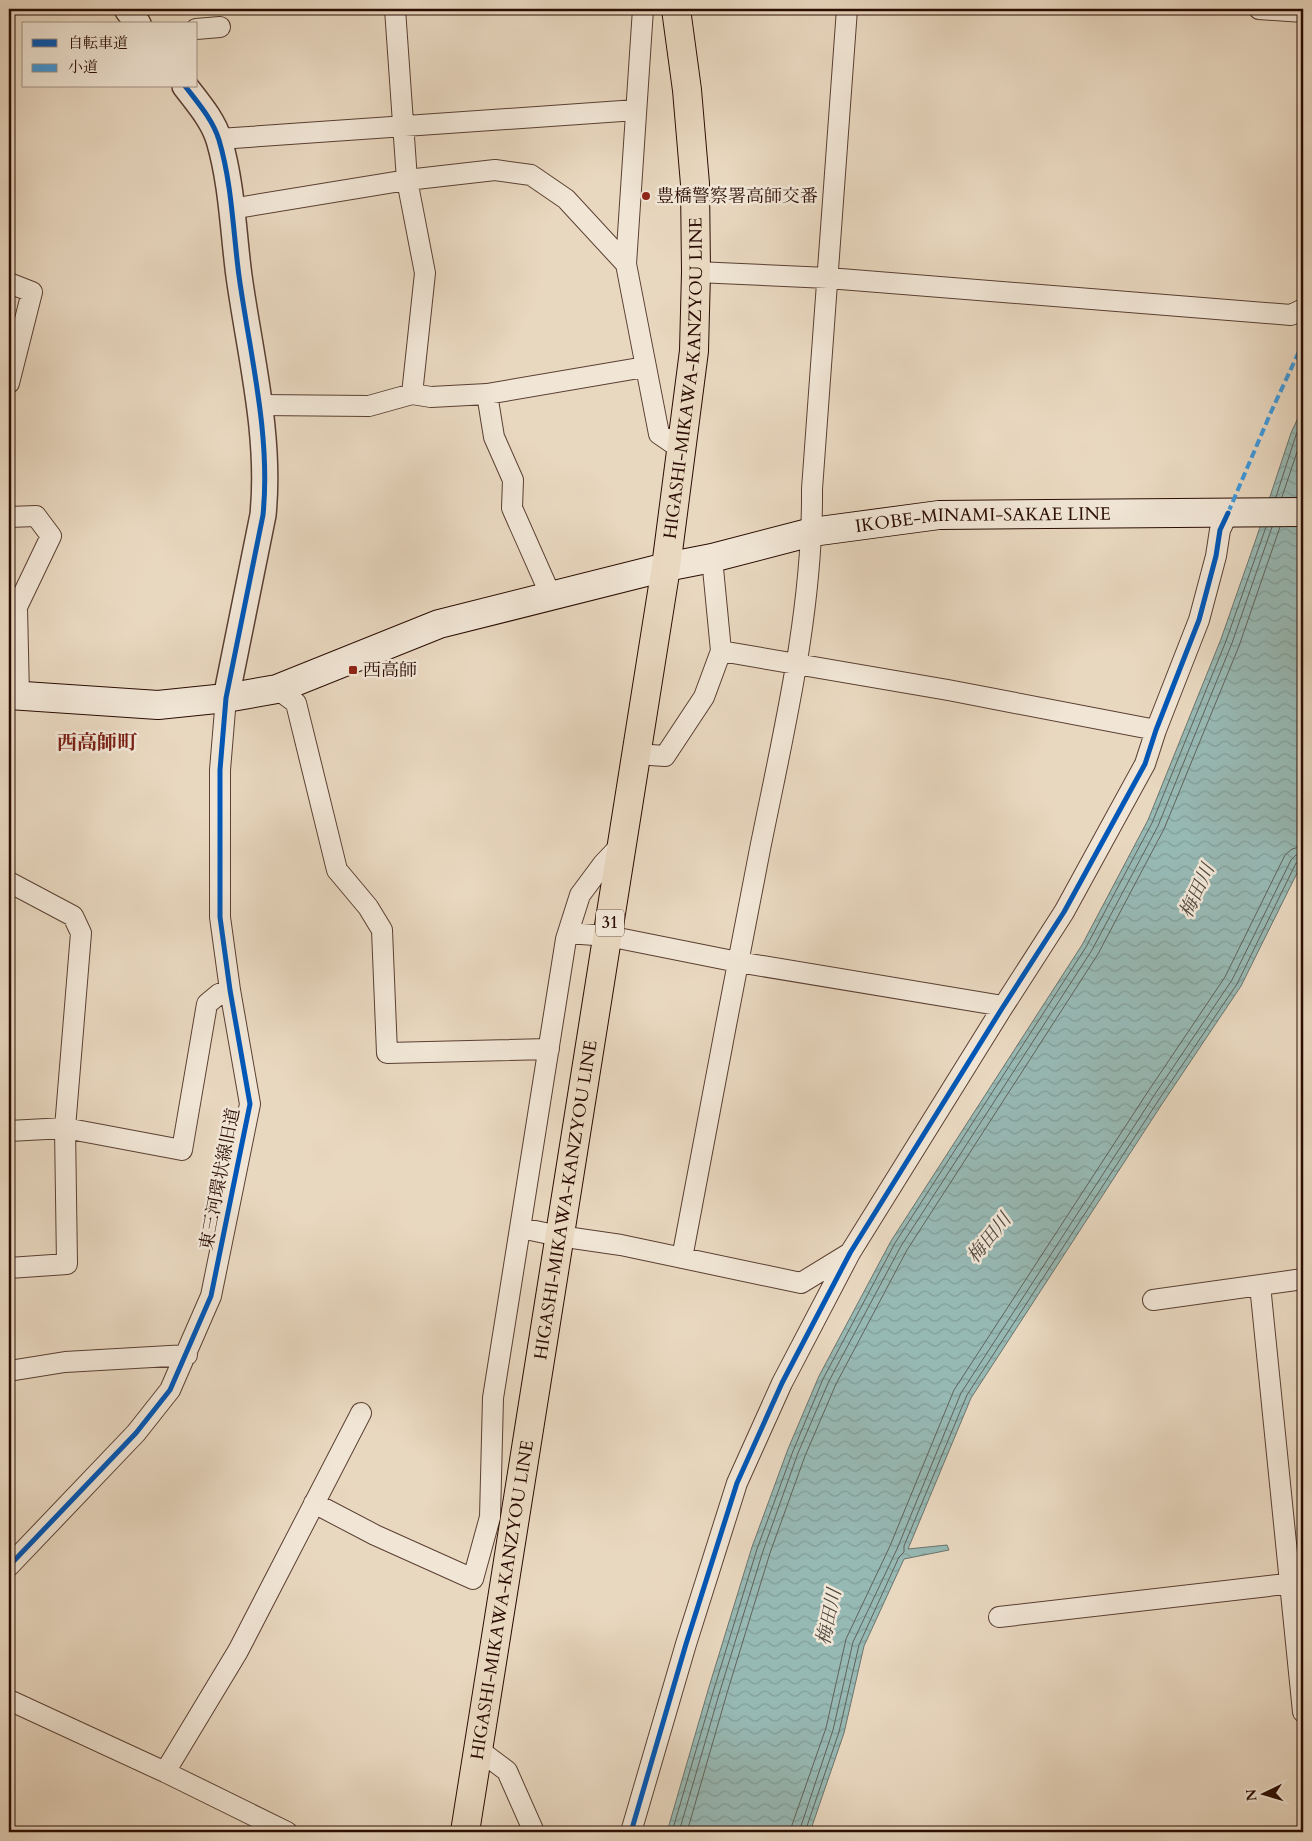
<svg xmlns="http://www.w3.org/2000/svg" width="1312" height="1841" font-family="Cardo,'Noto Serif JP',serif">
	<defs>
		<pattern id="water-waves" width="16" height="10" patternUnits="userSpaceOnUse" patternTransform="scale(1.25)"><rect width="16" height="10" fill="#97b9b4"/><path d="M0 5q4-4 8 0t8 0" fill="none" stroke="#829e99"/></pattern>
	</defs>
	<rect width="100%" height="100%" fill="#e9d8c0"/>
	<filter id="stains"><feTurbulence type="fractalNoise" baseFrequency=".004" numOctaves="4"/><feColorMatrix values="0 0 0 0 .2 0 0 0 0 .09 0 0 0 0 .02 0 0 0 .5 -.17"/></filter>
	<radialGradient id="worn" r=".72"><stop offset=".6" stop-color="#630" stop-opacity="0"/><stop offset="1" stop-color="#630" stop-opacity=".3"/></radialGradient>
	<path fill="url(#water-waves)" stroke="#6b746d" d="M 1303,407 L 1303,861 L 1241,986 L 1162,1104 L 971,1398 L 908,1549 L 947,1545 L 949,1550 L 904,1559 L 864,1646 L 844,1733 L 810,1832 L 667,1832 L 709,1687 L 752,1547 L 788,1449 L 819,1376 L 891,1241 L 1082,945 L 1148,820 L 1221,639 L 1256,539 L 1291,433 Z"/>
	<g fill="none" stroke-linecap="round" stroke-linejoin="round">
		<path stroke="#60625b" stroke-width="1" d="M 1276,497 L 1296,435 L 1303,419
			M 1282,497 L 1303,434
			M 672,1832 L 714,1689 L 757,1549 L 793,1451 L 823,1379 L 895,1243 L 1086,947 L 1152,823 L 1226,641 L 1266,527
			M 679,1832 L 720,1691 L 763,1551 L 798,1453 L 829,1381 L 901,1246 L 1092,950 L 1158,826 L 1232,643 L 1272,527
			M 687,1832 L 727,1693 L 770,1553 L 805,1456 L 836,1384 L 907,1250 L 1098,954 L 1164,829 L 1239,646 L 1280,527
			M 791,1832 L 792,1825 L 826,1728 L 846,1639 L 890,1546 L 954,1390 L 1147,1093 L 1225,977 L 1285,855 L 1292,849 L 1303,846
			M 799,1832 L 833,1730 L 853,1642 L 897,1549 L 961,1393 L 1153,1097 L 1232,980 L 1291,860 L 1296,855 L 1303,854
			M 805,1832 L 839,1732 L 859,1645 L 899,1557 L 904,1552 L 904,1546 L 967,1395 L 1158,1101 L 1237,984 L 1296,863 L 1303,860"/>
		<g stroke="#5a3f32" stroke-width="22">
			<path id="minor" d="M 395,9 L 407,180 L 425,273 L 412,394
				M 643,9 L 626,264 L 659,434 L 681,449
				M 1259,9 L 1303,12
				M 196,29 L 220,27
				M 219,139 L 636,110
				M 231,209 L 407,180 L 495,170 L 531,175 L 566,199 L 626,264
				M 696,272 L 828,278 L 1291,315 L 1303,309
				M 9,283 L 32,292 L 9,383
				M 487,394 L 494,437 L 513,480 L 512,508 L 551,596
				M 260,405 L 369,406 L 412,394 L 431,397 L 487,394 L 645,367
				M 9,517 L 36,516 L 51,536 L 17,607 L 19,696
				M 721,651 L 948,690 L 1156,730
				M 277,689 L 296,703 L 337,870 L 368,907 L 382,930 L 387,1053 L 549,1049
				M 636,754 L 665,756 L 704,697 L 721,651 L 712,558
				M 9,882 L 73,916 L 81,933 L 65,1128 L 67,1264 L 9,1268
				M 568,933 L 608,936 L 738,962 L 997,1005 L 1001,1010
				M 9,1131 L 65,1128 L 182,1150 L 207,1004 L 219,994 L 230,990
				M 521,1228 L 559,1236 L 621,1245 L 801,1283 L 850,1253
				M 682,1258 C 708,1122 733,985 760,849 C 784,730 813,611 812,489 L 847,9
				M 1260,1285 L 1303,1712
				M 1153,1300 L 1303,1279
				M 9,1371 L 65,1362 L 187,1355
				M 314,1503 L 375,1535 L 473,1579 L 490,1517 L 493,1398 L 566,939 L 580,895 L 603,864 L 621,845
				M 9,1566 L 136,1433 L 170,1390 L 211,1296 L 250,1104 L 230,990 L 220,917 L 220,770 L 226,698
				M 999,1617 L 1303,1582
				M 9,1700 L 165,1772 L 287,1832
				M 479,1750 L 507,1771 L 534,1832
				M 165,1772 L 238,1651 L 361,1413
				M 631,1832 L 686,1644 L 737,1483 L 782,1383 L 850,1253 L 1001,1010 L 1064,912 L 1145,764 L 1156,730 L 1199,620 L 1216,556 L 1220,530 L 1228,513"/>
		</g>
		<g stroke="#5a3f32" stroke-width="28">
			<path id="tertiary" d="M 127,9 L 138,24
				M 185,86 C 198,103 213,120 219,140 C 232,184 233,231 239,276 C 250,355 271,435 263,515 L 226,698"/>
		</g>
		<g stroke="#2a0c02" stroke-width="30">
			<g id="secondary">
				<path id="s1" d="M 9,695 L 158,705 L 226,698 L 277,689 L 439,624 L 666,567 L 712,558 L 812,532 L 939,515 L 1303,512"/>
			</g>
		</g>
		<g stroke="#2a0c02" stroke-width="30">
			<g id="primary">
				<path id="s2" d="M 465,1832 L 666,567 L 694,351 L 696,272 L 695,184 L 687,90 L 676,9"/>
			</g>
		</g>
		<use href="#minor" stroke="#f1e6d6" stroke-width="20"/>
		<use href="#tertiary" stroke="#f1e6d6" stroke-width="25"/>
		<use href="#secondary" stroke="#f1e6d6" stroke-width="28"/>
		<use href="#primary" stroke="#e9d8c0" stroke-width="28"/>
		<path stroke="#3d99dd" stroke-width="4" stroke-dasharray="8 4" stroke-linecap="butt" d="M 1228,513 L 1271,412 L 1303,343"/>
		<g stroke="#f1e6d6" stroke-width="8">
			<path id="cycleway" d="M 9,1566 L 136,1433 L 170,1390 L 211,1296 L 250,1104 L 230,990 L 220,917 L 220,770 L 226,698 L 263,515 C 271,435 250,355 239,276 C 233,231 232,184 219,140 C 213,120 198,103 185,86
				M 631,1832 L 686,1644 L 737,1483 L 782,1383 L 850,1253 L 1001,1010 L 1064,912 L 1145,764 L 1156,730 L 1199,620 L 1216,556 L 1220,530 L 1228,513"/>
		</g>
		<use href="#cycleway" stroke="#0057b8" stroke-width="5"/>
	</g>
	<g fill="#8f2418" stroke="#f1e6d6" stroke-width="2">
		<circle cx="646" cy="196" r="5"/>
		<rect x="348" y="665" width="10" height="10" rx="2.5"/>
	</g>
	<g text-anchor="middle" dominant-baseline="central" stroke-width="5" stroke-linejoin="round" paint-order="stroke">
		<rect fill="#f1e6d6" stroke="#664d42" stroke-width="1" x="596" y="909.5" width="28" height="27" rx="4"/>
		<g font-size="16" font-weight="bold" fill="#2a0c02">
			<text x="610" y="923">31</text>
		</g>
		<g font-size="18" fill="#2a0c02" stroke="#f1e6d6" text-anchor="start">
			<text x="656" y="196">豊橋警察署高師交番</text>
			<text x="363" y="670">西高師</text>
		</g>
		<g font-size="18" fill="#2a0c02" stroke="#f1e6d6">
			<text stroke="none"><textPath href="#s2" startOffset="1471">HIGASHI-MIKAWA-KANZYOU LINE</textPath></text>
			<text stroke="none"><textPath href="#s1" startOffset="1000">IKOBE-MINAMI-SAKAE LINE</textPath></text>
			<text transform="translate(220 1179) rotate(-79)">東三河環状線旧道</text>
			<text stroke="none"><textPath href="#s2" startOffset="640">HIGASHI-MIKAWA-KANZYOU LINE</textPath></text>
			<text stroke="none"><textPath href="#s2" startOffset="235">HIGASHI-MIKAWA-KANZYOU LINE</textPath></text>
		</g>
		<g font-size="19" font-style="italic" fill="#504940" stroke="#f1e6d6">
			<text transform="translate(1197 891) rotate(-65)">梅田川</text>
			<text transform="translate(989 1238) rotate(-51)">梅田川</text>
			<text transform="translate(829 1617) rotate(-78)">梅田川</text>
		</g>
		<g font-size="20" font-weight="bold" fill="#7a1f14" stroke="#f1e6d6">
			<text x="97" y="742">西高師町</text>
		</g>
	</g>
	<rect width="1312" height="1841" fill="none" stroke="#e9d8c0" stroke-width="30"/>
	<rect x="10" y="10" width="1292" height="1821" fill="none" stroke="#2a0c02" stroke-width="2.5"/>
	<rect x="15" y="15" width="1282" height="1811" fill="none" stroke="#2a0c02"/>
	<rect x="22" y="22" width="175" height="65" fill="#f1e6d6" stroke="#a18f81"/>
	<rect x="32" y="39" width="25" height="8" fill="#0057b8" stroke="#a18f81"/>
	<text x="68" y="48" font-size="15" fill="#2a0c02">自転車道</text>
	<rect x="32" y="64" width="25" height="8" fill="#3d99dd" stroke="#a18f81"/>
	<text x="68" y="72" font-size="15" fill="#2a0c02">小道</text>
	<g transform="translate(1264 1794) rotate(265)" stroke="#f1e6d6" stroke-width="4" paint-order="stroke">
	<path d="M0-4L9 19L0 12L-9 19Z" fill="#2a0c02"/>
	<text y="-8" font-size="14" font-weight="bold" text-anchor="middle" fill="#2a0c02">N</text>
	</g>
	<rect width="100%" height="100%" filter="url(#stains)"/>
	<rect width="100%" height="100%" fill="url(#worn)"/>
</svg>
